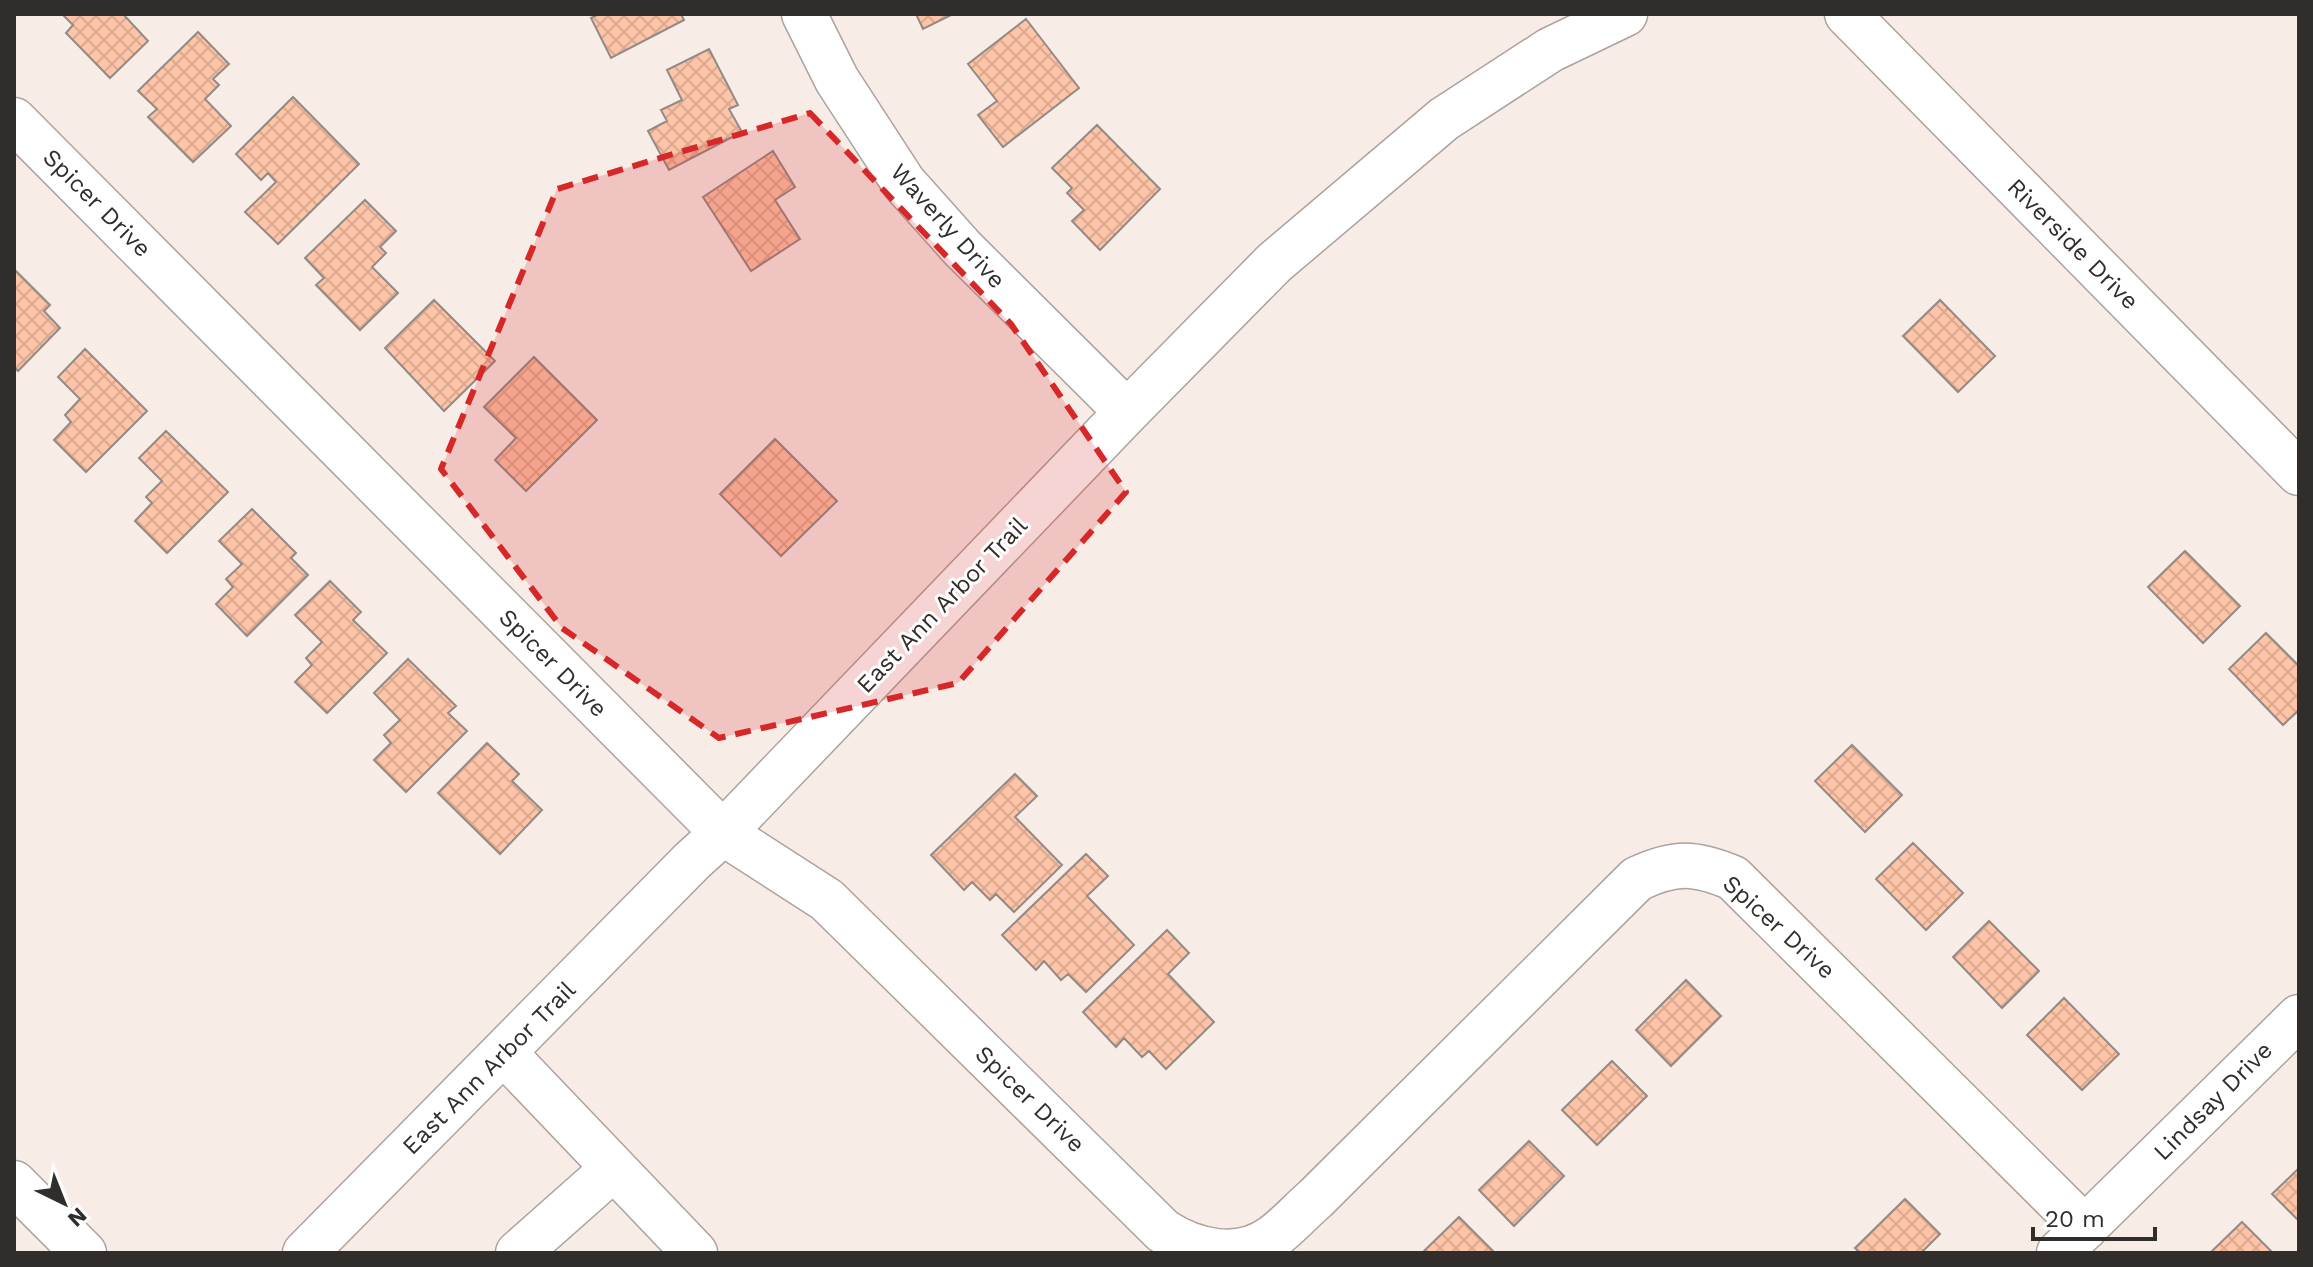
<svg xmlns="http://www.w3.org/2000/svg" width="2313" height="1267" font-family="'Work Sans',sans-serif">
	<defs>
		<pattern id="building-cross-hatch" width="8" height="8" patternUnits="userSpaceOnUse" patternTransform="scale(2)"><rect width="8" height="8" fill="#fec4a7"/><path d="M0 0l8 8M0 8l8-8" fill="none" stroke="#daa990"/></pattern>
	</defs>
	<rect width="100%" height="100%" fill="#f7ece6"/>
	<path fill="url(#building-cross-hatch)" stroke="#948a85" stroke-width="2" d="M 62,14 L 123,14 L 148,41 L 110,78 L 66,33 L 73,25 Z
		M 599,14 L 681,14 L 684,20 L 611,58 L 591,18 Z
		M 916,14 L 953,14 L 923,29 Z
		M 1026,19 L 1079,88 L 1003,147 L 978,115 L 997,101 L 968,64 Z
		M 198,32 L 229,64 L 213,79 L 219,85 L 205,99 L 231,126 L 193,162 L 148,117 L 157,109 L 138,91 Z
		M 709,49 L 738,105 L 729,109 L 742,132 L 669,170 L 648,131 L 667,121 L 661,110 L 682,100 L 667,70 Z
		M 293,97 L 359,164 L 278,244 L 245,212 L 276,182 L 268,173 L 261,180 L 236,154 Z
		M 1097,125 L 1160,189 L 1100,250 L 1072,221 L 1084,210 L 1067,193 L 1072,188 L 1052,168 Z
		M 773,151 L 795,187 L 775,200 L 800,239 L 751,271 L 703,197 Z
		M 365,200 L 396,231 L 380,247 L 386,253 L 372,267 L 398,293 L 360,330 L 316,285 L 324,278 L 305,258 Z
		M 14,269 L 50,305 L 44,311 L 60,328 L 18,371 L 14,367 Z
		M 434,300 L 495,361 L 444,411 L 385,348 Z
		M 1940,300 L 1995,356 L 1958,392 L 1903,336 Z
		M 85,349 L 147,411 L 86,472 L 54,440 L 71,422 L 65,415 L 80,399 L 58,377 Z
		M 534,357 L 597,420 L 526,491 L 495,460 L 516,438 L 484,407 Z
		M 166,431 L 228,492 L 167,553 L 135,521 L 152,503 L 146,497 L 162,481 L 139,458 Z
		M 775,439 L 837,501 L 781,556 L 720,494 Z
		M 252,509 L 296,553 L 291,558 L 308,575 L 247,636 L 216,604 L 233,587 L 226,579 L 242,564 L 219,541 Z
		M 2185,551 L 2240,606 L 2203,643 L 2148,587 Z
		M 330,581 L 361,612 L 353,620 L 387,653 L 327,713 L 295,682 L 312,665 L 306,658 L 322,642 L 295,615 Z
		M 2266,633 L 2299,666 L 2299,710 L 2283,725 L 2229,669 Z
		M 408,659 L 456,706 L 448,713 L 467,731 L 406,792 L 374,760 L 391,743 L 384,735 L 400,720 L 374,693 Z
		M 487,743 L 519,774 L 512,781 L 542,810 L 500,854 L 438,793 Z
		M 1852,745 L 1902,795 L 1865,832 L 1815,781 Z
		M 1015,774 L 1037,796 L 1015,817 L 1062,865 L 1014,912 L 996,894 L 990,900 L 972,882 L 964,890 L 931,855 Z
		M 1913,843 L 1963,893 L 1926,930 L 1876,879 Z
		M 1086,854 L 1108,876 L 1087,896 L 1134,945 L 1086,992 L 1068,974 L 1061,980 L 1044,961 L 1036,970 L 1002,935 Z
		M 1989,921 L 2039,971 L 2002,1008 L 1953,957 Z
		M 1167,930 L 1189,953 L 1168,974 L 1214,1022 L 1166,1069 L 1149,1051 L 1142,1057 L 1124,1038 L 1116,1047 L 1083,1012 Z
		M 1686,980 L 1721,1016 L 1671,1066 L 1636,1030 Z
		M 2064,998 L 2119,1054 L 2082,1090 L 2027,1035 Z
		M 1612,1061 L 1647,1096 L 1597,1145 L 1562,1110 Z
		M 1529,1141 L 1564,1176 L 1514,1226 L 1479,1190 Z
		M 2299,1168 L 2299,1221 L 2272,1194 Z
		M 1905,1199 L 1940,1234 L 1921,1253 L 1860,1253 L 1855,1248 Z
		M 1459,1217 L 1494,1252 L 1422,1253 Z
		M 2242,1222 L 2273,1253 L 2210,1253 Z"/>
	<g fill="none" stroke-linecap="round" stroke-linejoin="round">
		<g stroke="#ada29d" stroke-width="47">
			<path id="minor" d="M 804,14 L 837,80 L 904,183 L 962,248 L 1127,412
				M 1847,14 L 2299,473
				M 14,120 L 723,833 L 827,900 L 1163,1231 C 1195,1252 1239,1262 1273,1237 C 1288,1226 1301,1211 1315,1199 L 1637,879 C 1675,861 1695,862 1733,878 L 2085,1228
				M 504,1053 L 695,1253
				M 14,1183 L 84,1253
				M 305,1253 L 693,860 L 723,833 L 1127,412 L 1274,263 L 1444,119 L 1550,50 L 1625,14
				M 518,1253 L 614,1168
				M 2059,1253 L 2299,1017"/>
		</g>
		<use href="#minor" stroke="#fff" stroke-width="44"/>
	</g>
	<path fill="#d62828" fill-opacity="0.2" stroke="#d62828" stroke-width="6" stroke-dasharray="16 10" stroke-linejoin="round" d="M 810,113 L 1011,324 L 1126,492 L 958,683 L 719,738 L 562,628 L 441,469 L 557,189 Z"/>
	<g text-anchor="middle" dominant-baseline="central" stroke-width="6" stroke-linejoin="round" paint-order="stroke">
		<g font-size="24" fill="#312d2b" stroke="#fff">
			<text transform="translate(97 203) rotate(45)">Spicer Drive</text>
			<text transform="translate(948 226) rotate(48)">Waverly Drive</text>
			<text transform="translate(2073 244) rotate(45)">Riverside Drive</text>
			<text transform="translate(942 605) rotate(-46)">East Ann Arbor Trail</text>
			<text transform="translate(553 663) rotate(45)">Spicer Drive</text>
			<text transform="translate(1779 927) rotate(42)">Spicer Drive</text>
			<text transform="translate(489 1068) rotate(-45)">East Ann Arbor Trail</text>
			<text transform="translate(1030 1099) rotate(44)">Spicer Drive</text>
			<text transform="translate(2213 1101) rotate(-45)">Lindsay Drive</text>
		</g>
	</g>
	<rect width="2313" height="1267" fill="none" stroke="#312d2b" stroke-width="32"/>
	<g transform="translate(64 1203) rotate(137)" stroke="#ffffff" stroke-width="6" paint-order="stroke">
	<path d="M0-6L14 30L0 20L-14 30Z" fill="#312d2b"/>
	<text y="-12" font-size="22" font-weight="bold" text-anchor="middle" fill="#312d2b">N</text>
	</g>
	<path d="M2033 1227v12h122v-12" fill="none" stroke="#312d2b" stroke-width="4"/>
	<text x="2045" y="1227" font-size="24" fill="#312d2b" stroke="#ffffff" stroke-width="6" paint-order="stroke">20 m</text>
</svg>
